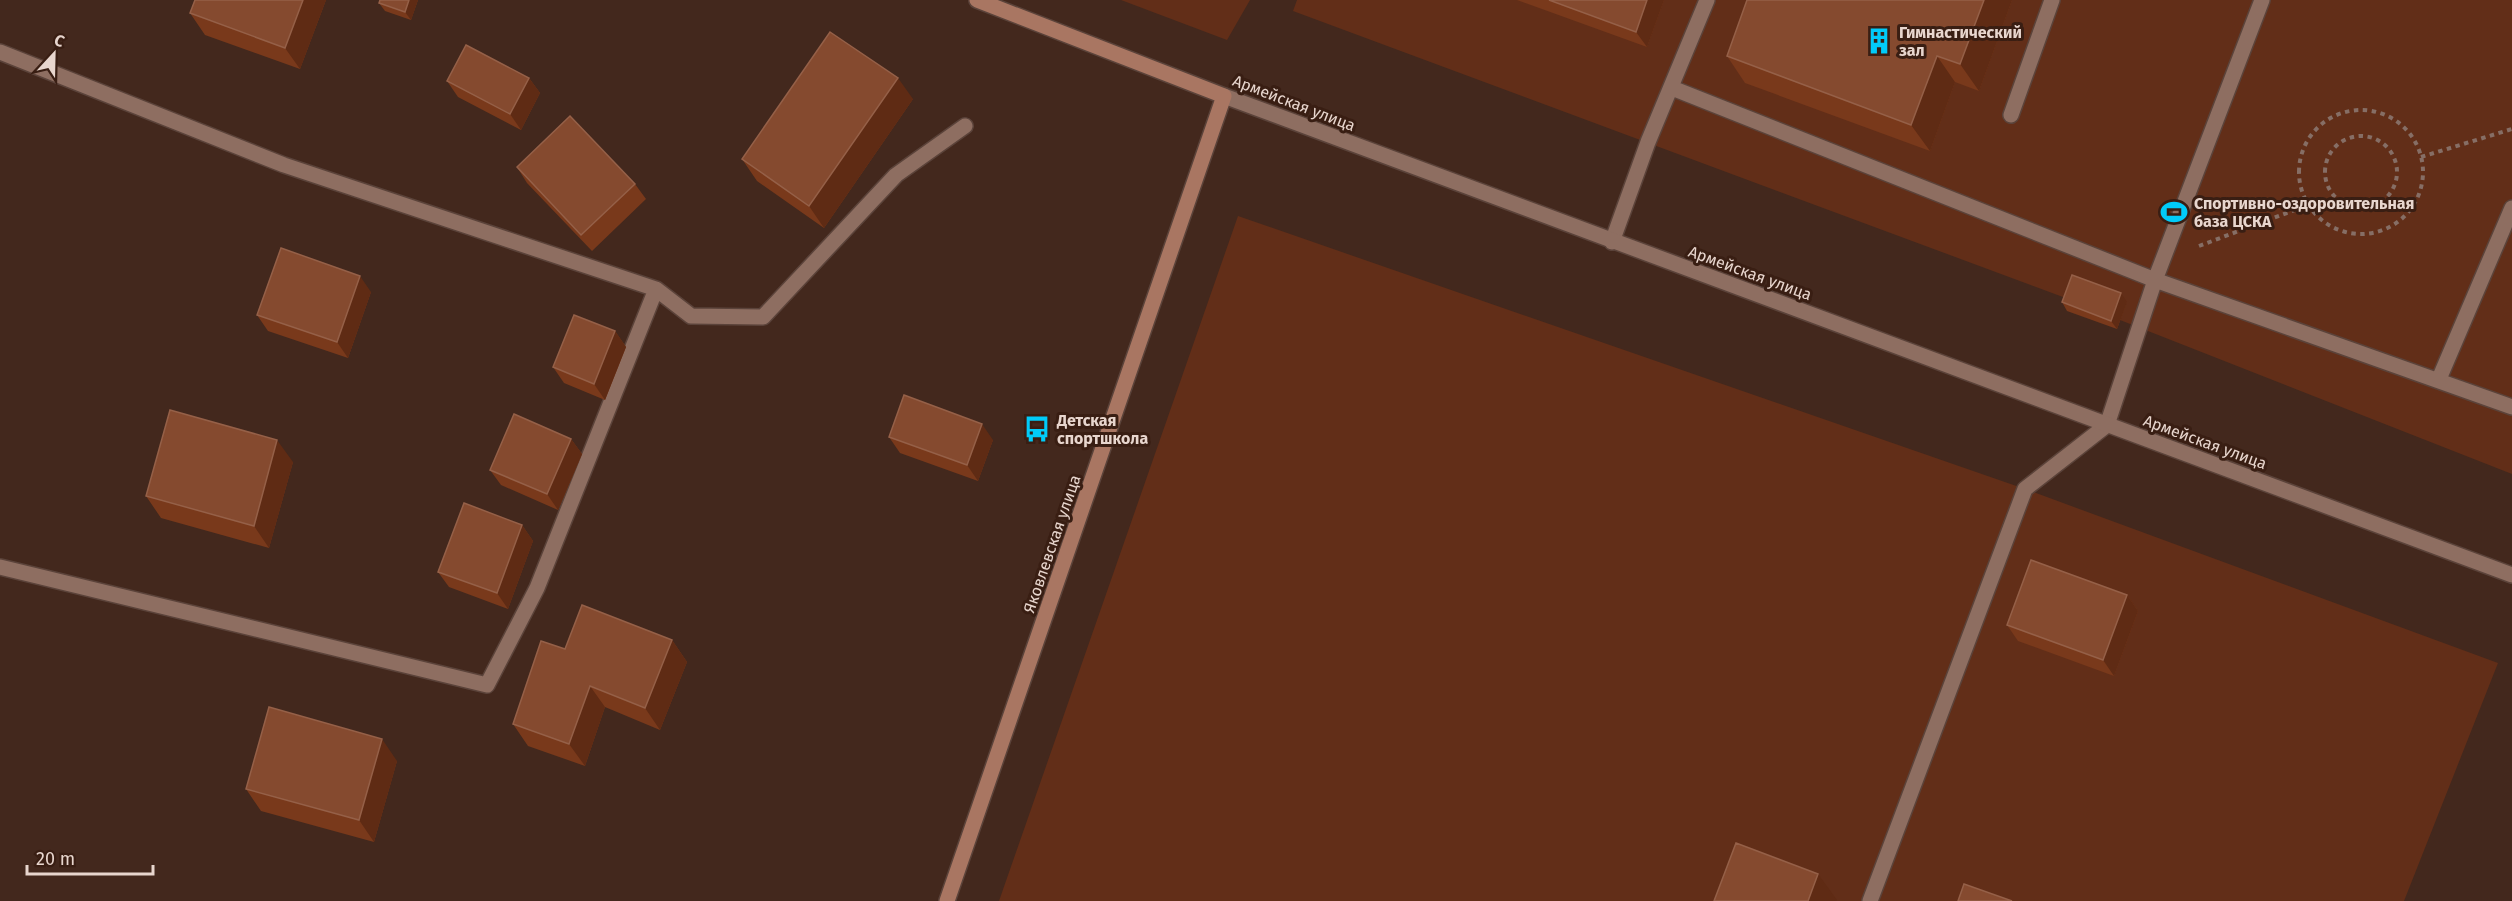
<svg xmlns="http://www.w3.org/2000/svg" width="2512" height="901" font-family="'Fira Sans',sans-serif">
	<rect width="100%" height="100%" fill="#43281d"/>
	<path fill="#622e18" d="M 1121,0 L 1250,0 L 1227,40 Z
		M 1297,0 L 2512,0 L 2512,474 L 2120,320 L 2127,302 L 2071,300 L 1293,11 Z
		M 1238,216 L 2025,489 L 2498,663 L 2404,901 L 999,901 Z"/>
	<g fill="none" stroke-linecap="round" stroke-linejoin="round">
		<g stroke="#5b433a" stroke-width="18">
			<path id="lane" d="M 1672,88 L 2155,280 L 2512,407
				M 2011,115 L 2052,0
				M 1612,242 L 1648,142 L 1707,0
				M 2439,379 L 2512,208
				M 1870,901 L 2025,489 L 2107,425 L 2155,280 L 2262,0"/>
		</g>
		<g stroke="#5b433a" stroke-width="18">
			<path id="street" d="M 0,52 L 284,165 L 656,289 L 691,316 L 763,317 L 896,175 L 965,126
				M 1224,96 L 2512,575
				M 0,567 L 487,685 L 537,588 L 656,289"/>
		</g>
		<g stroke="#5b433a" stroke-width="18">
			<path id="secondary" d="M 947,901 L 1224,96 L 977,0"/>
		</g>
		<path stroke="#866e65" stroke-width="4" stroke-dasharray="4.5 4.5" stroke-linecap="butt" d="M2299 172a62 62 0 1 1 124 0a62 62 0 1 1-124 0Z
			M2325 172a36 36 0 1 1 72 0a36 36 0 1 1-72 0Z
			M 2421,157 L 2512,129
			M 2199,246 L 2308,205"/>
		<use href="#lane" stroke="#8e6e61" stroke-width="15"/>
		<use href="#street" stroke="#8e6e61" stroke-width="15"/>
		<use href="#secondary" stroke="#a97662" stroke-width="15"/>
	</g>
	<path fill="#79391b" d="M 326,0 L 300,69 L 205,35 L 190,13 Z
		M 418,0 L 411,20 L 385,11 L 379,3 Z
		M 1517,0 L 1664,0 L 1647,47 Z
		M 2012,0 L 1979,91 L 1955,82 L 1930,151 L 1745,83 L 1727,56 Z
		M 529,78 L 540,93 L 521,130 L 458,97 L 447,81 Z
		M 913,99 L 824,228 L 757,181 L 742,159 Z
		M 517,167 L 635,184 L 646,199 L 592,251 L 527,183 Z
		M 371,292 L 348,358 L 268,331 L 257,315 Z
		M 2062,302 L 2127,302 L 2117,329 L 2067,311 Z
		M 615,331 L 626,347 L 605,400 L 564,383 L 553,367 Z
		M 889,437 L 993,440 L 978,481 L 900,453 Z
		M 571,439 L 582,454 L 558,510 L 501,485 L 490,470 Z
		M 293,462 L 269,548 L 161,518 L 146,496 Z
		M 522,525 L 533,541 L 508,609 L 449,587 L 438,572 Z
		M 2127,595 L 2138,611 L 2114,676 L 2018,641 L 2007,625 Z
		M 672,640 L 687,662 L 660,730 L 605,707 L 585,766 L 528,746 L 513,724 L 565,649 Z
		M 397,761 L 374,842 L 261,811 L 246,789 Z"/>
	<path fill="#5f2b14" d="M 303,0 L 326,0 L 300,69 L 285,48 Z
		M 409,0 L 418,0 L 411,20 L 405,12 Z
		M 1647,0 L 1664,0 L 1647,47 L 1636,32 Z
		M 1984,0 L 2012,0 L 1979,91 L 1960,64 Z
		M 1937,56 L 1955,82 L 1930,151 L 1911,125 Z
		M 529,78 L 540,93 L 521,130 L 510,114 Z
		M 898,78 L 913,99 L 824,228 L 809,206 Z
		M 360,276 L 371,292 L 348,358 L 337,342 Z
		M 2121,293 L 2127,302 L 2117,329 L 2111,321 Z
		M 615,331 L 626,347 L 605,400 L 594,384 Z
		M 982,424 L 993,440 L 978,481 L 967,465 Z
		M 571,439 L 582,454 L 558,510 L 547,494 Z
		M 277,440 L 293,462 L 269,548 L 254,526 Z
		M 522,525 L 533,541 L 508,609 L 497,593 Z
		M 2127,595 L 2138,611 L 2114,676 L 2103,660 Z
		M 672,640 L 687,662 L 660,730 L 645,708 Z
		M 590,686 L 605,707 L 585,766 L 569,744 Z
		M 382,739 L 397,761 L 374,842 L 359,820 Z
		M 1818,874 L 1837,900 L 1836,901 L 1808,901 Z"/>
	<path fill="#854a2f" stroke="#956048" stroke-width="1.5" d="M 195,0 L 303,0 L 285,48 L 190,13 Z
		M 380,0 L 409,0 L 405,12 L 379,3 Z
		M 1549,0 L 1647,0 L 1636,32 Z
		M 1747,0 L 1984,0 L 1960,64 L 1937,56 L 1911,125 L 1727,56 Z
		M 830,32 L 898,78 L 809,206 L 742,159 Z
		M 466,45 L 529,78 L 510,114 L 447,81 Z
		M 570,116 L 635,184 L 581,235 L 517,167 Z
		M 281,248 L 360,276 L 337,342 L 257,315 Z
		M 2072,275 L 2121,293 L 2111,321 L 2062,302 Z
		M 574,315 L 615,331 L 594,384 L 553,367 Z
		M 904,395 L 982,424 L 967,465 L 889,437 Z
		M 170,410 L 277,440 L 254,526 L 146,496 Z
		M 514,414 L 571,439 L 547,494 L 490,470 Z
		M 464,503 L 522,525 L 497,593 L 438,572 Z
		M 2031,560 L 2127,595 L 2103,660 L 2007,625 Z
		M 582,605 L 672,640 L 645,708 L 590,686 L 569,744 L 513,724 L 541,641 L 565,649 Z
		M 269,707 L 382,739 L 359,820 L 246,789 Z
		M 1736,843 L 1818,874 L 1808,901 L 1714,901 Z
		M 1964,884 L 2012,901 L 1958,901 Z"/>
	<defs>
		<g id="building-bare" transform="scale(2.07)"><path d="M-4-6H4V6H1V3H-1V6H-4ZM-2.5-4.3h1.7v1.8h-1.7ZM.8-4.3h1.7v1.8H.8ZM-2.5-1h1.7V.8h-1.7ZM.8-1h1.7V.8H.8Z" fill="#01cbf9" stroke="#391e13" stroke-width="2.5" paint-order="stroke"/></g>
		<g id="stadium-bare" transform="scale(2.07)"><path d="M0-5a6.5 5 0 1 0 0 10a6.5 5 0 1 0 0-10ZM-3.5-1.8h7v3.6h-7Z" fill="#01cbf9" stroke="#391e13" stroke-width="2.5" paint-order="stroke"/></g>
		<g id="bus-bare" transform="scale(2.07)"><path d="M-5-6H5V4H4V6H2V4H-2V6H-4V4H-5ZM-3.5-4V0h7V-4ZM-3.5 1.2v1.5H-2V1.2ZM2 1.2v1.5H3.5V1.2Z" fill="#01cbf9" stroke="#391e13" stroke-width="2.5" paint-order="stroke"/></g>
	</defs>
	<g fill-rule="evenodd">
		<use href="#building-bare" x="1879" y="41"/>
		<use href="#stadium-bare" x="2174" y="212"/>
		<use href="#bus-bare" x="1037" y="429"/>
	</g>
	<g text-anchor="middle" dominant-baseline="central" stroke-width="6" stroke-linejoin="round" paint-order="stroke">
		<g font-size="16" font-weight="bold" fill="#e8d6ce" stroke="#391e13" text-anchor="start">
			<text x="1899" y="32">Гимнастический<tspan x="1899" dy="18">зал</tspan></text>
			<text x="2194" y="203">Спортивно-оздоровительная<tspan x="2194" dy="18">база ЦСКА</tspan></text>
			<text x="1057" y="420">Детская<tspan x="1057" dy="18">спортшкола</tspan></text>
		</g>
		<g font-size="16" fill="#e8d6ce" stroke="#391e13">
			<text transform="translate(1294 103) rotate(21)">Армейская улица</text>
			<text transform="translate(1750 273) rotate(20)">Армейская улица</text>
			<text transform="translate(2205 442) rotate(20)">Армейская улица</text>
			<text transform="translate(1052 544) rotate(-71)">Яковлевская улица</text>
		</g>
	</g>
	<g transform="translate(54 54) rotate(22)" stroke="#391e13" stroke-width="4.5" paint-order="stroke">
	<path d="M0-4.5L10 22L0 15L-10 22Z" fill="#e8d6ce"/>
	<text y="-9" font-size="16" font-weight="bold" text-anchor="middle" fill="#e8d6ce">С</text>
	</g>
	<path d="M27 865v9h126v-9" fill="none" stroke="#e8d6ce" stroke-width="3"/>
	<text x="36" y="865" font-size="18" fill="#e8d6ce" stroke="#391e13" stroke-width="4.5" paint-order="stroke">20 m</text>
</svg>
